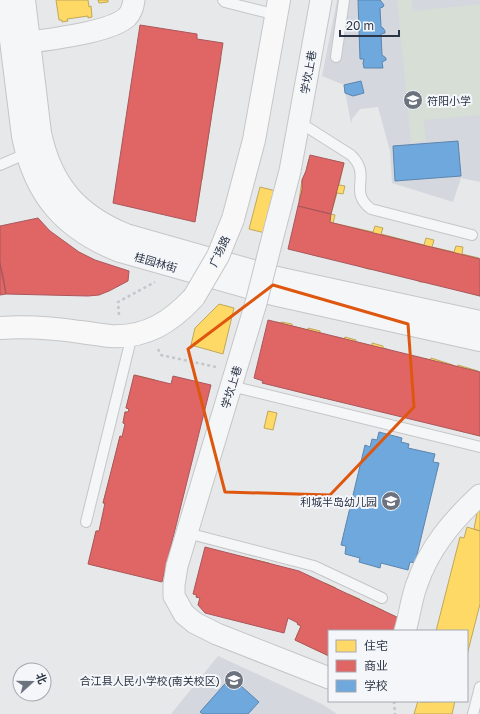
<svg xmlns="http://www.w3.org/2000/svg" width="480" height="714" font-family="'Golos Text','Noto Sans SC',sans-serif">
	<rect width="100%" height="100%" fill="#e6e8ea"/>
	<path fill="#d4d7dd" d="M 337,0 L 480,0 L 480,182 L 461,178 L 453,202 L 392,183 L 390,151 L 378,107 L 360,109 L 352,119 L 351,124 L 344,85 L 322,76 Z
		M 218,656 L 322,704 L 337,714 L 171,714 Z"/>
	<path fill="#d6ded6" d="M 397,0 L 412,0 L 413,11 L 480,4 L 480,115 L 424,120 L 426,141 L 411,143 Z"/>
	<path fill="#ffd966" stroke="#bfa85c" d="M 56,0 L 88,0 L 89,7 L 91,6 L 92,17 L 88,18 L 88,16 L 67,19 L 68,21 L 62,22 L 62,20 L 59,20 Z
		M 98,0 L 108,0 L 108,2 L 99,3 Z
		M 138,45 L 187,53 L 185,67 L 191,68 L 194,54 L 221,58 L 212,111 L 196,109 L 195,115 L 211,118 L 202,180 L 185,178 L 185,181 L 201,184 L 196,216 L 179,213 L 179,211 L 170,210 L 172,197 L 168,197 L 170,183 L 167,182 L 164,196 L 161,195 L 159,208 L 150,206 L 150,208 L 132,206 L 146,118 L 127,115 Z
		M 309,159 L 325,163 L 326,159 L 344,163 L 339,185 L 345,186 L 343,194 L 337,193 L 331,214 L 335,215 L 333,223 L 373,232 L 375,226 L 383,228 L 381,234 L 424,245 L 426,238 L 434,240 L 432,247 L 454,252 L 456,246 L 463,247 L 462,254 L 479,258 L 476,273 L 478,274 L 473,294 L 449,287 L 453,271 L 445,269 L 441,285 L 428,282 L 420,282 L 411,277 L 400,275 L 404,258 L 394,256 L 390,272 L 377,269 L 368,269 L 348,262 L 352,246 L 343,243 L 339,260 L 326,257 L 317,256 L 297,250 L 301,233 L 296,232 L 300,215 L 322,220 L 324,212 L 314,210 L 315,206 L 299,201 L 302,180 L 306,171 Z
		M 260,187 L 276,191 L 265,233 L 249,229 Z
		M 9,242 L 19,243 L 19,247 L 25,247 L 26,245 L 54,247 L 54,250 L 60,251 L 61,246 L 71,248 L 70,264 L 72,264 L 72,258 L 85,259 L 85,267 L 113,270 L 111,287 L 104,286 L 104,290 L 82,290 L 82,292 L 72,291 L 73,280 L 71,280 L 71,282 L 58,280 L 59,274 L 50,273 L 50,276 L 25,274 L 25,270 L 17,269 L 16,277 L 4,275 L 5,258 L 8,259 Z
		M 0,263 L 4,281 L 0,282 Z
		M 478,274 L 480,274 L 480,296 L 473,294 Z
		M 219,304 L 234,308 L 223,354 L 191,345 L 195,328 Z
		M 276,322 L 281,323 L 281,322 L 292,324 L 292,326 L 304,329 L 299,349 L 303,350 L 308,328 L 320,331 L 320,333 L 328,335 L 327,342 L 334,344 L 336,337 L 344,339 L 345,337 L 356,340 L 351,361 L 356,362 L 360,343 L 372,346 L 372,343 L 383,346 L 383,348 L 387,349 L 382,372 L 379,371 L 377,378 L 368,376 L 367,381 L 358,379 L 357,381 L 364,383 L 363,388 L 366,389 L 362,405 L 344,400 L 343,402 L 320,397 L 323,386 L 317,385 L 315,396 L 292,390 L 293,388 L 274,383 L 278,367 L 281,368 L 282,364 L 289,365 L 290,362 L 281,360 L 282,355 L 273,353 L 275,346 L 271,345 Z
		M 431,358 L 453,365 L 448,385 L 453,386 L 458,365 L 478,371 L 476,378 L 480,379 L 480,436 L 470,433 L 472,423 L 467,421 L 464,432 L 423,420 L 427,404 L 430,405 L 431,400 L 438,402 L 439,399 L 430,397 L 431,392 L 422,389 L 424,382 L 420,382 L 426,359 L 430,360 Z
		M 135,375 L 155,380 L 154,385 L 163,387 L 162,393 L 160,392 L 159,397 L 168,399 L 169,394 L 177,396 L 178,391 L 192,395 L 190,405 L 194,406 L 178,470 L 174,469 L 171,479 L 157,475 L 159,470 L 151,468 L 152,463 L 143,461 L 142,472 L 133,469 L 132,475 L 112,470 L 120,436 L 125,437 L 125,433 L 124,433 L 126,424 L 123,423 L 125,412 L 130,413 L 131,409 L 126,408 Z
		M 268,411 L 277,413 L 273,430 L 264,428 Z
		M 112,470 L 132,475 L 131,480 L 139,482 L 135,492 L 144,494 L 146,489 L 153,491 L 155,486 L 169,490 L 166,500 L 171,501 L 155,565 L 151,564 L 148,574 L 134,570 L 135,565 L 127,563 L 129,558 L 120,556 L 119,567 L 110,564 L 109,569 L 89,564 L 96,531 L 101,532 L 108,504 L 103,503 Z
		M 480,504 L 480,531 L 474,529 L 477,513 L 471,510 Z
		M 467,527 L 480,531 L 480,604 L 467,655 L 467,631 L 436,631 L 460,537 L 464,538 Z
		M 212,550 L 221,552 L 220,556 L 226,558 L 225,560 L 228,560 L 229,557 L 238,559 L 239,556 L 269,563 L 268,567 L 277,569 L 276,572 L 279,573 L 279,571 L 286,573 L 287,569 L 296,571 L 294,578 L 297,579 L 295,588 L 299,588 L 293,612 L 289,611 L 287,620 L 284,619 L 282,626 L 273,624 L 274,620 L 268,618 L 269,616 L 266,615 L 265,619 L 255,616 L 254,621 L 225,613 L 226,609 L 217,606 L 217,603 L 215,603 L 214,604 L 208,603 L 207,607 L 198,605 L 200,598 L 196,597 L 198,588 L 195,587 L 201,564 L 204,565 L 206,556 L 210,557 Z
		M 307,575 L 324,585 L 325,583 L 336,588 L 334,592 L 338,594 L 338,592 L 347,596 L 348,594 L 360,599 L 358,602 L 368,606 L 367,608 L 371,609 L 372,605 L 384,611 L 383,613 L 401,620 L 396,631 L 329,631 L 329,656 L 295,640 L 301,626 L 297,624 L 303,613 L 312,617 L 314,613 L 307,610 L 308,607 L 305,605 L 304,607 L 297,604 L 302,594 L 299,593 Z
		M 418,701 L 422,702 L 455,701 L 452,714 L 414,714 Z"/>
	<path fill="#e06666" stroke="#aa575c" d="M 140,25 L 197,34 L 197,39 L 223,43 L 195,222 L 113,203 Z
		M 310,155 L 344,163 L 331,214 L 298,206 L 302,190 L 302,180 L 306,171 Z
		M 298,206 L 331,214 L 330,222 L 333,223 L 480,259 L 480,296 L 288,249 Z
		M 38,218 L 50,231 L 79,252 L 95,260 L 129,271 L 128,281 L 109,291 L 99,295 L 88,296 L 6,294 L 0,264 L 0,226 Z
		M 0,263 L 4,281 L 6,294 L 0,295 Z
		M 268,320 L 480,372 L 480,436 L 262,383 L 263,381 L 254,378 Z
		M 134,375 L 171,384 L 173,376 L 211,385 L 162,582 L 88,564 L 96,531 L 99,531 L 105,503 L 103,503 L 120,436 L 122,437 L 125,424 L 123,423 L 125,412 L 128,412 L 129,409 L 126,408 Z
		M 205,547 L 299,571 L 401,619 L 396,631 L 329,631 L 329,656 L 295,640 L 301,626 L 297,624 L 298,623 L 288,618 L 284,633 L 205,613 L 198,605 L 200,598 L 196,597 L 197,595 L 193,594 Z"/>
	<path fill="#6fa8dc" stroke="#5b85af" d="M 358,0 L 380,0 L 384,5 L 383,7 L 380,8 L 381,27 L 383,28 L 385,31 L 385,33 L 381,34 L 382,55 L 386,58 L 386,60 L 382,62 L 383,68 L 364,68 L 363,63 L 364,59 L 360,59 Z
		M 361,81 L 364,93 L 353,96 L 345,93 L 344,85 Z
		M 458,141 L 461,176 L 395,181 L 393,146 Z
		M 379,432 L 402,438 L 401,442 L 409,444 L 408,448 L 435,454 L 433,462 L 439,463 L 415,563 L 410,562 L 408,570 L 381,563 L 380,568 L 359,562 L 360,558 L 345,554 L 346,546 L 341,545 L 365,445 L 370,447 L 372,439 L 377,440 Z
		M 231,677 L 259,702 L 248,714 L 203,714 L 200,712 Z"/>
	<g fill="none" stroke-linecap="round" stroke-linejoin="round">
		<g stroke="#c4c6c8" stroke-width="12">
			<path id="service" d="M 223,0 L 225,2 L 277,15
				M 336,57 L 344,0
				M 299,122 L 351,155 C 373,176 347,191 371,209 L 472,235
				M 0,165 L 30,152
				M 231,386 L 480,447
				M 86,522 L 132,335
				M 187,533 L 314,566 L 382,598
				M 473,714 L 480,687"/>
		</g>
		<g stroke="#c4c6c8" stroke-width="23">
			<path id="minor" d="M 12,45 C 39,40 109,34 127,17 C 132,12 133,6 134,0
				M 275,228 L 290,171 L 321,0
				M 256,303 L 177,566 L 174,585 L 174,596 L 184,614 L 195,623 L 217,634 L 329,678
				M 405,631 C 410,615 411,599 417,584 C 429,548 453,520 480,495"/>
		</g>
		<g stroke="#c4c6c8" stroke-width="24">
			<path id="tertiary" d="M 6,0 L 23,136 C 35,195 64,229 120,251 L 273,294 L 480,340
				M 24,0 L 40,133 C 51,185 77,215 126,235 L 277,278 L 480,322"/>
		</g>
		<g stroke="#c4c6c8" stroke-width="24">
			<path id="secondary" d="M 233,219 L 254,140 L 279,0
				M 0,328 C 27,326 54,328 80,332 C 90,333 100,335 111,336 C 146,338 171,322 194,297"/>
		</g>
		<path stroke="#c5c6ca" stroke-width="2.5" stroke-dasharray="3 3" stroke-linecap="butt" d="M 119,315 L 118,302 L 155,282
			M 158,349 L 161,355 L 216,367
			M 394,701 L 395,714"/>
		<use href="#service" stroke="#f5f6f7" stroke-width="10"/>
		<use href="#minor" stroke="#f5f6f7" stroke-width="21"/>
		<use href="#tertiary" stroke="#f5f6f7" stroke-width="22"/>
		<use href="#secondary" stroke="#f8f8f8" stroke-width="22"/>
		<g stroke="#c4c6c8" stroke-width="23" stroke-linecap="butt">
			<path id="minor-bridge" d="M 256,303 L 275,228"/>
		</g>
		<g stroke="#c4c6c8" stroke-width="24" stroke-linecap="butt">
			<path id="secondary-bridge" d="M 194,297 L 218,256 L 233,219"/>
		</g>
		<use href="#minor-bridge" stroke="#f5f6f7" stroke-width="21"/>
		<use href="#secondary-bridge" stroke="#f8f8f8" stroke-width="22"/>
	</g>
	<path fill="none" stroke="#df570f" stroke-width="3" stroke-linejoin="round" d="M 273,285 L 408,324 L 414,407 L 330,495 L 225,492 L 188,349 Z"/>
	<defs>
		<g id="school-disc" transform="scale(1)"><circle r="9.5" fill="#6c737f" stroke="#f4f6f9"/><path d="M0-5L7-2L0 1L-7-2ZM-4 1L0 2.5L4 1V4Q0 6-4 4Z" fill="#fff"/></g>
	</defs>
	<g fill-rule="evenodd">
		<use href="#school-disc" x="413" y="100"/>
		<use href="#school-disc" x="391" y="501"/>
		<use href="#school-disc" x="234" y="680"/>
	</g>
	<g text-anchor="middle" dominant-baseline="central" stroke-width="4" stroke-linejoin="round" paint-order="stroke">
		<g font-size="11" fill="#2b3445" stroke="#f4f6f9">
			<text transform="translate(308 72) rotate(-80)">学坎上巷</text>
			<text transform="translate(219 251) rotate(-65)">广场路</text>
			<text transform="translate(156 262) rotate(16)">桂园林街</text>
			<text transform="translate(231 387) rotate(-73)">学坎上巷</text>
		</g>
		<g font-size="11" fill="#2b3445" stroke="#f4f6f9" text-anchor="end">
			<text x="427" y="100" text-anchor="start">符阳小学</text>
			<text x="377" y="501">利城半岛幼儿园</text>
			<text x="220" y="680">合江县人民小学校(南关校区)</text>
		</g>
	</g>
	<rect x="328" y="630" width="140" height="72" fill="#f4f6f9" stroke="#a4a8b1"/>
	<rect x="336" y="640" width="20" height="12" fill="#ffd966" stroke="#a4a8b1"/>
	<text x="364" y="650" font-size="12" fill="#2b3445">住宅</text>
	<rect x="336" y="660" width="20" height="12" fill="#e06666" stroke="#a4a8b1"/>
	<text x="364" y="670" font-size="12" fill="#2b3445">商业</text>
	<rect x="336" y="680" width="20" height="12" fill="#6fa8dc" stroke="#a4a8b1"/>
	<text x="364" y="690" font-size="12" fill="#2b3445">学校</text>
	<g transform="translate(32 682) rotate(69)"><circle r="19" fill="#f4f6f9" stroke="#a4a8b1"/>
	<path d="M0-3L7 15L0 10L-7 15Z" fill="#6c737f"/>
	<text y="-6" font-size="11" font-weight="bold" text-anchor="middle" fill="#2b3445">北</text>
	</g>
	<path d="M340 30v6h59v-6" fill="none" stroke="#2b3445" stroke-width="2"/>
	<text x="346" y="30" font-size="12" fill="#2b3445" stroke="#f4f6f9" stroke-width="3" paint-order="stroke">20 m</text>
</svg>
